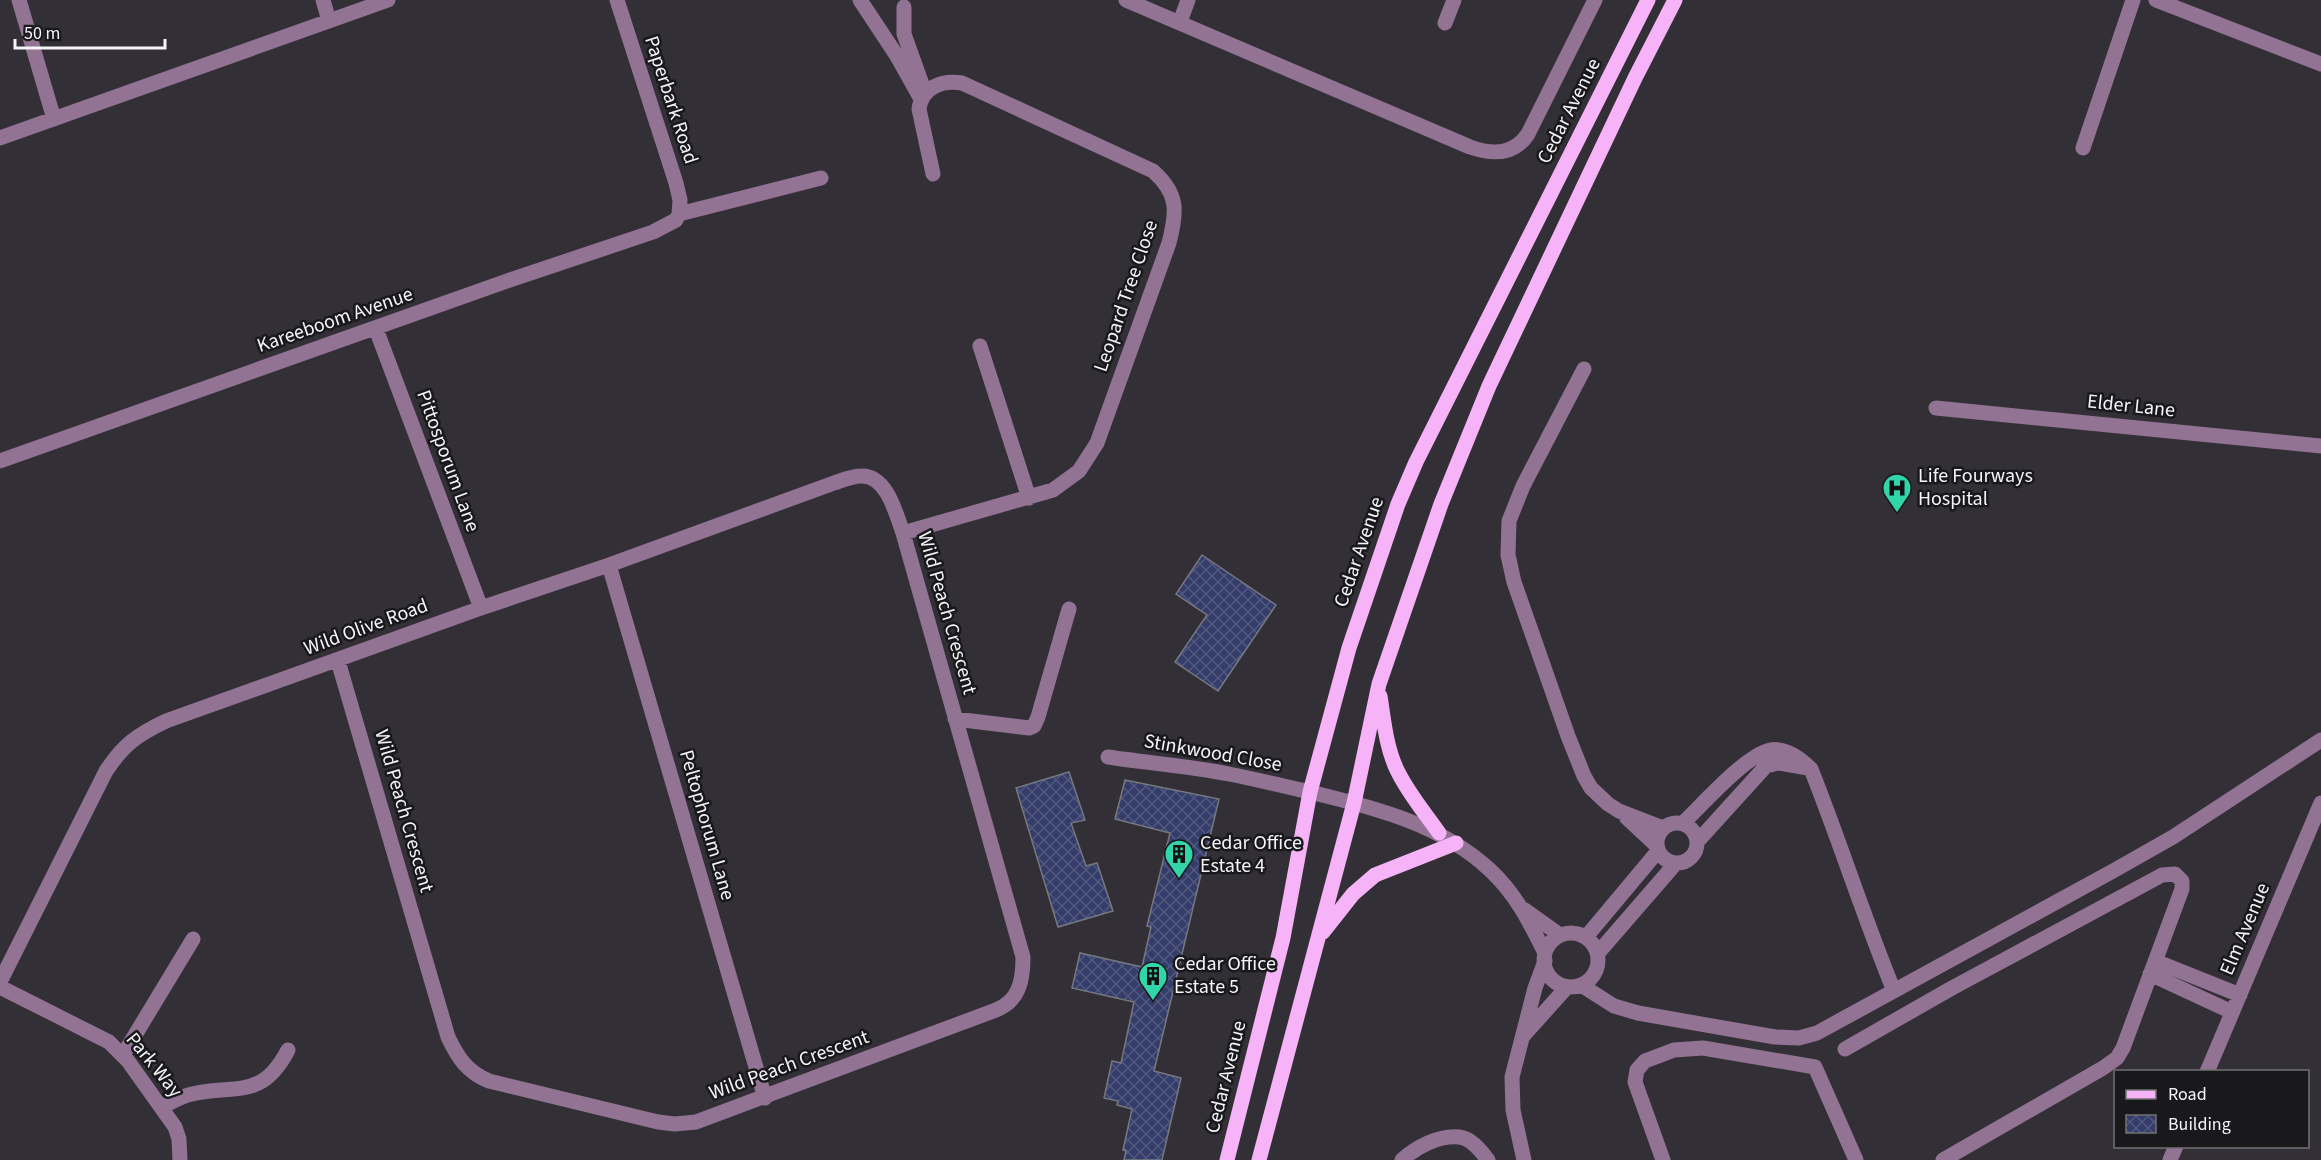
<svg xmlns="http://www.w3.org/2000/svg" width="2321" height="1160" font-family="'Source Sans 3',sans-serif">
	<defs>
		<pattern id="building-cross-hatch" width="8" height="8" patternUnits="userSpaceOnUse" patternTransform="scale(1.5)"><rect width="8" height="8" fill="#343c69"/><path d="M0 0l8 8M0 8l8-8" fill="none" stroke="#52597f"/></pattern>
	</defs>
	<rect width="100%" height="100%" fill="#322f36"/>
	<path fill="url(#building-cross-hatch)" stroke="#767880" stroke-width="1.5" d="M 1202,555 L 1276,605 L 1218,691 L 1175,662 L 1207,615 L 1176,594 Z
		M 1069,772 L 1085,820 L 1071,823 L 1086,866 L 1097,863 L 1113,911 L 1058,927 L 1016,788 Z
		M 1125,780 L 1219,799 L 1154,1071 L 1181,1078 L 1162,1160 L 1124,1160 L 1126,1151 L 1123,1150 L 1132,1109 L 1117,1105 L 1118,1101 L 1104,1098 L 1112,1061 L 1121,1063 L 1134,1002 L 1072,988 L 1080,953 L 1142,967 L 1151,927 L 1147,926 L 1170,833 L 1115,819 Z"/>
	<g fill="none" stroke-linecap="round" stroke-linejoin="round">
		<path stroke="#937393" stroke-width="15" d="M 19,0 L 54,119
			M 323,0 L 329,21
			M 860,0 L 897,56 L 921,99
			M 1126,0 L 1470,147 C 1493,155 1514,155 1528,134 L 1595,0
			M 2156,0 L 2321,64
			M 904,7 L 904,34 L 923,87
			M 1180,22 L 1188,0
			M 1445,23 L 1454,0
			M 0,138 L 388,0
			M 2083,148 L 2133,0
			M 679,214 L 821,178
			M 376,329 L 481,608
			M 980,346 L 1029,498
			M 1584,369 L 1523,486 L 1509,521 L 1508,555 L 1514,582 L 1568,736 L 1584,776 L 1591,788 L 1608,804 L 1619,811 L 1663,828
			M 1936,408 L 2321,446
			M 0,461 L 507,281 L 653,232 L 676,220 L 679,214 L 680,200 L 676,183 L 617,0
			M 903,533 L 1053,490 L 1079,471 L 1097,443 L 1169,243 C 1177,212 1179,194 1153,171 L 962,83 C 942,80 922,87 919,109 L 933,174
			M 609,565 L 765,1098
			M 955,719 L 1029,728 L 1034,726 L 1038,717 L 1069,609
			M 1108,757 C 1148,763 1189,766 1229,774 C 1259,780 1288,787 1318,794 C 1380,809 1443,826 1490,870 C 1516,894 1530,923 1545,953
			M 1626,817 L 1657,846
			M1657 843a20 20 0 1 1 40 0a20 20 0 1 1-40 0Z
			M 1683,823 C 1702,805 1746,755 1770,750 C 1786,747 1800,758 1811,769 C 1840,842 1864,918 1894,991
			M 1697,842 L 1766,766 L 1778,763 L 1808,768
			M 1525,910 L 1560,935
			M1544 960a27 27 0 1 1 54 0a27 27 0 1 1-54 0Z
			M 1586,937 L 1658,851
			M 1598,953 L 1676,863
			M 2155,961 L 2240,995
			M 2150,974 L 2232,1012
			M 0,982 L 106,771 C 124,744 137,735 166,721 L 481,608 L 609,565 L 834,483 C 843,480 852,476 861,476 C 887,475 896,514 903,533 L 1023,957 C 1023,981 1019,1001 996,1010 L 696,1122 L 675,1124 L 658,1122 L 489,1081 C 467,1072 458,1058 448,1037 L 338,661
			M 1581,985 L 1614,1006 L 1638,1013 L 1775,1037 L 1799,1038 L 1817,1033 L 2113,871 L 2173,837 L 2321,740
			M 0,987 L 109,1042 L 128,1061 L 175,1127 L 179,1139 L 180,1160
			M 1524,1035 L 1567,987
			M 1845,1049 L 1952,988 L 2162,875 L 2175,874 L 2182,881 L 2182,889 L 2123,1048 L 2117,1058 L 2103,1068 L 1943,1160
			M 123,1055 L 193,939
			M 2207,1072 L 2321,803
			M 162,1107 C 172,1102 182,1096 192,1094 C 237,1084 262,1100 288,1050
			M 1402,1160 C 1416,1147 1439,1135 1459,1137 C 1471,1138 1481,1151 1488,1160
			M 1524,1160 L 1513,1110 L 1512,1077 L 1535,988 L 1545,961
			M 1663,1160 L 1635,1082 L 1637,1070 L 1645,1061 L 1674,1050 L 1703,1048 L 1815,1067 L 1856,1160
			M 2170,1160 L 2176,1146"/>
		<path stroke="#f6b3f7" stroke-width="15" d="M 1380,696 C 1384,721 1386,747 1397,770 C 1408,793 1425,813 1439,833
			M 1323,932 L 1353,894 L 1375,875 L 1456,843
			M 1227,1160 L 1283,938 L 1310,792 L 1349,648 L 1398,504 L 1416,462 L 1648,0
			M 1259,1160 L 1354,803 L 1379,684 L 1441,504 L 1489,386 L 1635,78 L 1675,0"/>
	</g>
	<defs>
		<g id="hospital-pin" transform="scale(1.5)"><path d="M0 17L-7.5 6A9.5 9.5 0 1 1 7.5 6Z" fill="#32d4a9" stroke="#19181b"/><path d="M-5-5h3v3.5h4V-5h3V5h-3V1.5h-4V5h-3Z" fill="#111"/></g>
		<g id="building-pin" transform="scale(1.5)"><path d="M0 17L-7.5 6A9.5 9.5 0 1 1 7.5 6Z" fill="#32d4a9" stroke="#19181b"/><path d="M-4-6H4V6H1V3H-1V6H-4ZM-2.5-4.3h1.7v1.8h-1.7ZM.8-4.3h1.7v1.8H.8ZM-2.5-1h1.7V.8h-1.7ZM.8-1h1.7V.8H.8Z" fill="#111"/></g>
	</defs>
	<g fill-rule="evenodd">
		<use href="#hospital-pin" x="1897" y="488"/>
		<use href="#building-pin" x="1179" y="854"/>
		<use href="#building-pin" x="1153" y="976"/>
	</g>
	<g text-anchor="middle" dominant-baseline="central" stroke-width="5" stroke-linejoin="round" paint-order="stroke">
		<g font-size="20" fill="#f5f4f8" stroke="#19181b">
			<text transform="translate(671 100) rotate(72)">Paperbark Road</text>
			<text transform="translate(1569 111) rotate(-63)">Cedar Avenue</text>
			<text transform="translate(1126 296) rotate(-71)">Leopard Tree Close</text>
			<text transform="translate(335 320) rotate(-19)">Kareeboom Avenue</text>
			<text transform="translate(2131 406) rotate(6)">Elder Lane</text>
			<text transform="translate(448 461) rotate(70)">Pittosporum Lane</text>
			<text transform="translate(1359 552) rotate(-71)">Cedar Avenue</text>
			<text transform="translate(947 613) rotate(74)">Wild Peach Crescent</text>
			<text transform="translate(366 627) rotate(-20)">Wild Olive Road</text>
			<text transform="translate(1213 753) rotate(10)">Stinkwood Close</text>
			<text transform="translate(404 811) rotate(74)">Wild Peach Crescent</text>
			<text transform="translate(707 825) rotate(74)">Peltophorum Lane</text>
			<text transform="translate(2245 929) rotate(-67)">Elm Avenue</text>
			<text transform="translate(154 1065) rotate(51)">Park Way</text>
			<text transform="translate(789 1065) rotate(-20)">Wild Peach Crescent</text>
			<text transform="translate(1226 1077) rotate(-76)">Cedar Avenue</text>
		</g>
		<g font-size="20" fill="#f5f4f8" stroke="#19181b" text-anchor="start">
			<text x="1918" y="476">Life Fourways<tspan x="1918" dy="23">Hospital</tspan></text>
			<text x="1200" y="843">Cedar Office<tspan x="1200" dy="23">Estate 4</tspan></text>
			<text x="1174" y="964">Cedar Office<tspan x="1174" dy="23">Estate 5</tspan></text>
		</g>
	</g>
	<rect x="2114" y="1070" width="195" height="78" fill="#19181b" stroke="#717073" stroke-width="1.5"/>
	<rect x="2126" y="1090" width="30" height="9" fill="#f6b3f7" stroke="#717073" stroke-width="1.5"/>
	<text x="2168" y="1100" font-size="18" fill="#f5f4f8">Road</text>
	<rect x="2126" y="1115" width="30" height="18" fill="url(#building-cross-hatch)" stroke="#717073" stroke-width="1.5"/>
	<text x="2168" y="1130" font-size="18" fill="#f5f4f8">Building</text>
	<path d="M15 39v9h150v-9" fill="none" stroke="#f5f4f8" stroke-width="3"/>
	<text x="24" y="39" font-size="18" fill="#f5f4f8" stroke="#19181b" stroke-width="4.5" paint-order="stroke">50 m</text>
</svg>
